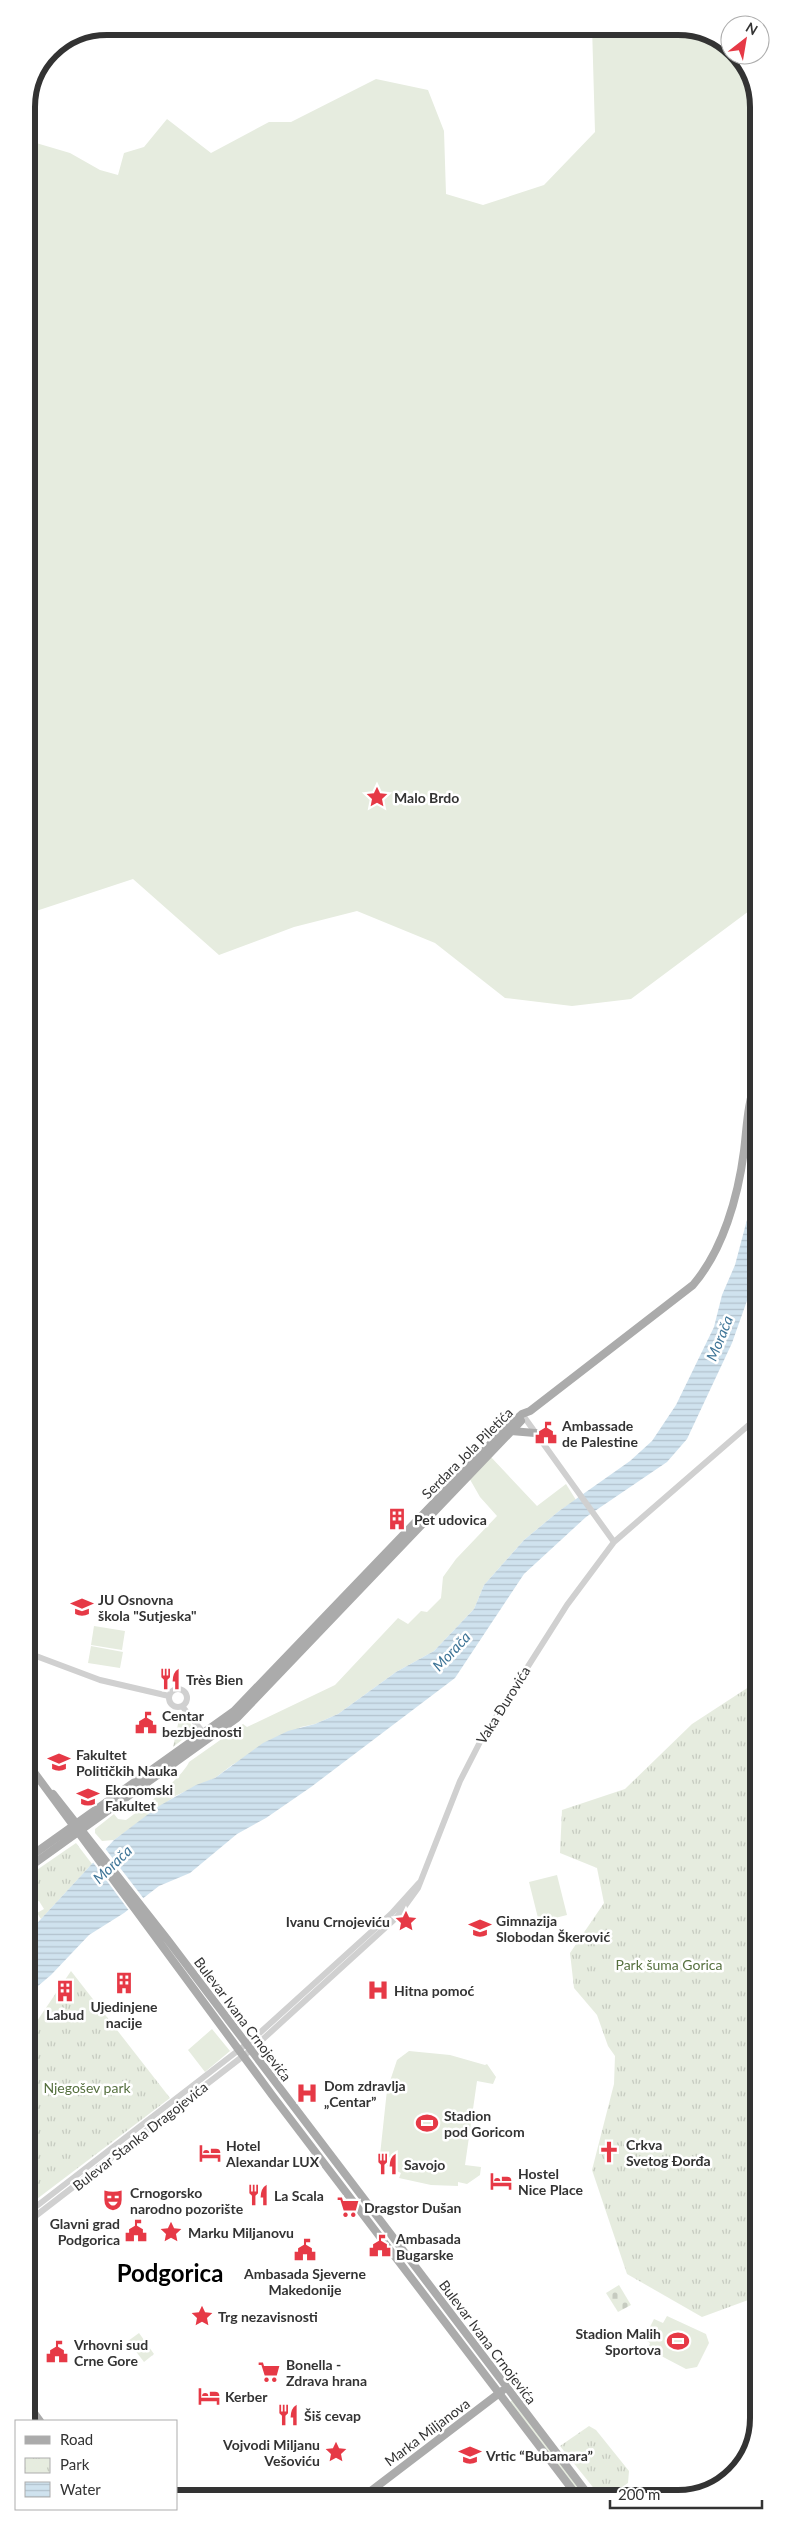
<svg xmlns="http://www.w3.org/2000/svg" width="785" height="2525" font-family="Lato,sans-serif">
	<defs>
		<pattern id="cemetery-stones" width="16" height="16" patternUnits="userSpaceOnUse" patternTransform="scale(1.25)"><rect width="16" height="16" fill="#e6ecdf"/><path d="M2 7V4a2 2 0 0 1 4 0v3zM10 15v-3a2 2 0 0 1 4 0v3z" fill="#c6cbc0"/></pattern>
		<pattern id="park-tufts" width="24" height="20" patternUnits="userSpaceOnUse" patternTransform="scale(1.25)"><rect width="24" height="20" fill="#e6ecdf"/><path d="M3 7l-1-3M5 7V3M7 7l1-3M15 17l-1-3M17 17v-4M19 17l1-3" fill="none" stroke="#c6cbc0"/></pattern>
		<pattern id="water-rules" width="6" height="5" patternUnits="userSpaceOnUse" patternTransform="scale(1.25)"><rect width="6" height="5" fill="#cfe2ee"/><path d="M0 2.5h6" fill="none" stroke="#b2c2cd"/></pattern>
	</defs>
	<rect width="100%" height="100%" fill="#fff"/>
	<path fill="#e6ecdf" d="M 592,26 L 684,26 L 730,45 L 730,55 L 737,55 L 756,86 L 757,905 L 631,999 L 572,1006 L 505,998 L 435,943 L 357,911 L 294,927 L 219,955 L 133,879 L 27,914 L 26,140 L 70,153 L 100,170 L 118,175 L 124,153 L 144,147 L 167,119 L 211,153 L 269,122 L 291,122 L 376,79 L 428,90 L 444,131 L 446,194 L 483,205 L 544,185 L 595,132 Z
		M 489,1455 L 537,1506 L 566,1484 L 576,1500 L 559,1511 L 524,1540 L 484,1585 L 474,1609 L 434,1651 L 396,1672 L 338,1714 L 315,1724 L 301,1727 L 232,1765 L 215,1778 L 175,1796 L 114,1840 L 102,1841 L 95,1833 L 95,1829 L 114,1814 L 118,1819 L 126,1820 C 142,1809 182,1778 189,1762 L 243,1724 L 247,1727 L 335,1685 L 398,1618 L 408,1624 L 421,1611 L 427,1612 L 441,1598 L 443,1577 L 456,1559 L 497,1516 L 480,1497 L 468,1476 Z
		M 94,1626 L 125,1631 L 122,1650 L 91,1645 Z
		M 91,1646 L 123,1652 L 120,1668 L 88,1663 Z
		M 557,1875 L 567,1915 L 539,1922 L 529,1882 Z
		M 212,2029 L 230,2051 L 205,2072 L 188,2050 Z
		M 409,2051 L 450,2055 L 485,2065 L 487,2064 L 496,2077 L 493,2084 L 477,2081 L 465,2165 L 481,2167 L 480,2175 L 467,2184 L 458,2182 L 458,2186 L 431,2185 L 399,2178 L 401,2173 L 388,2167 L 380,2155 L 387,2090 L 397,2060 Z
		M 667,2316 L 706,2334 L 709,2343 L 697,2367 L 686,2369 L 648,2349 L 650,2343 L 644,2339 L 654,2319 L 663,2323 Z
		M 512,2400 L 587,2497 L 582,2497 L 509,2403 Z"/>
	<path fill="url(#cemetery-stones)" d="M 619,2285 L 631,2305 L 618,2312 L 606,2293 Z"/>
	<path fill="url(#park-tufts)" d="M 758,1681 L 759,2296 L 702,2317 L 627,2274 L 592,2170 L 614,2084 L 615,2056 L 608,2046 L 597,2015 L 574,1988 L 570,1953 L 604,1903 L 597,1868 L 560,1853 L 562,1810 L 625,1789 L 692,1724 Z
		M 180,1715 C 188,1717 192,1723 192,1732 L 173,1747 Z
		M 76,1843 L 92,1864 L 41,1919 L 37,1913 L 44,1909 L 39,1901 L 28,1904 L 28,1876 Z
		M 71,1971 L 170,2098 L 29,2205 L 28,2026 L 37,2021 Z
		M 139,2333 L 154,2354 L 144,2362 L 128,2341 Z
		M 589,2426 L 596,2430 L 629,2471 L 628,2483 L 609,2496 L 600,2496 L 560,2446 Z"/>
	<path fill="url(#water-rules)" d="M 757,1182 L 757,1268 L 755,1278 L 732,1343 L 687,1439 L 667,1462 L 586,1517 L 524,1574 L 455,1678 L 311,1787 L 266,1818 L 237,1834 L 190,1873 L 159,1886 L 124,1913 L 89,1935 L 51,1975 L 38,1986 L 28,2006 L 28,1933 L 114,1840 L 159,1806 L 196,1785 L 215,1778 L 263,1743 L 288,1731 L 315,1724 L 338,1714 L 396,1672 L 434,1651 L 474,1609 L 484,1585 L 524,1540 L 559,1511 L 630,1461 L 652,1441 L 676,1405 L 714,1327 L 722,1295 L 735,1265 Z"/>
	<path fill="#fff" d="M 104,1847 L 144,1899 L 130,1912 L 92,1861 Z"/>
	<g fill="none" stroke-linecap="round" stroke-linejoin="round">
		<path stroke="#d0d0d0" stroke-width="6" d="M 522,1414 L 614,1542
			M 28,1653 L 100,1680 L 169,1696
			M169 1698a9 9 0 1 1 18 0a9 9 0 1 1-18 0Z
			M 182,1706 L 206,1736
			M 29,2212 L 253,2039 L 391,1914 L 419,1883
			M 29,2221 L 251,2050 L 397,1917 L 418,1888 L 460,1781 L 480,1742 L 567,1605 L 614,1542 L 758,1417"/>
		<path stroke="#ababab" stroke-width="8" d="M 511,1431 L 535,1433
			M 28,1764 L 272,2095 L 578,2497
			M 53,1794 L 167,1939 L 590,2497
			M 28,1858 L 234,1711 L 503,1431 L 522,1414 L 530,1411 L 693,1285 C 723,1250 738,1197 744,1151 C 747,1128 747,1102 757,1080
			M 28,1868 L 237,1718 L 521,1421
			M 29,2406 L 40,2421
			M 29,2417 L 32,2421
			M 363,2497 L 502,2391"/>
	</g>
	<defs>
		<g id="sight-bare" transform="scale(1.725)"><path d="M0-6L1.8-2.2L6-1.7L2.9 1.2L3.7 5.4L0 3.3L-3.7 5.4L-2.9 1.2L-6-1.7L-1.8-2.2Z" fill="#e63946" stroke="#fff" stroke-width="2.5" paint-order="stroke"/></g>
		<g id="civic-bare" transform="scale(1.725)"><path d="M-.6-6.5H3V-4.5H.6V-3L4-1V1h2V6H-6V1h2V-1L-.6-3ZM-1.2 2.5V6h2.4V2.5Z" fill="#e63946" stroke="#fff" stroke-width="2.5" paint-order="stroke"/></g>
		<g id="building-bare" transform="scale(1.725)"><path d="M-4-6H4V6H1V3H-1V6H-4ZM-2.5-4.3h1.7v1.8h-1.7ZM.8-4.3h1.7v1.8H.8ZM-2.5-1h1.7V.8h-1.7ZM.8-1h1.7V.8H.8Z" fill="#e63946" stroke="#fff" stroke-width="2.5" paint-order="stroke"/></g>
		<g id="school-bare" transform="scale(1.725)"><path d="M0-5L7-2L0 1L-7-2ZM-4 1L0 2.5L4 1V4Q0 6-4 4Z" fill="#e63946" stroke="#fff" stroke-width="2.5" paint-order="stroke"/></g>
		<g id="restaurant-bare" transform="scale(1.725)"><path d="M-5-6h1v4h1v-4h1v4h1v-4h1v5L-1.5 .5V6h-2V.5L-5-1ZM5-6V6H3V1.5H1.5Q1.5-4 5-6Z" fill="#e63946" stroke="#fff" stroke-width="2.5" paint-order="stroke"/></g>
		<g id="university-bare" transform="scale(1.725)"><path d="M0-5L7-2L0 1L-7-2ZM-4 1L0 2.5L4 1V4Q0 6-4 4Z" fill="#e63946" stroke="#fff" stroke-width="2.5" paint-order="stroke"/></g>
		<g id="hospital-bare" transform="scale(1.725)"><path d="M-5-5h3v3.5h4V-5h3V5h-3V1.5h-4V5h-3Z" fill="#e63946" stroke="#fff" stroke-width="2.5" paint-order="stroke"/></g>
		<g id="stadium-bare" transform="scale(1.725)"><path d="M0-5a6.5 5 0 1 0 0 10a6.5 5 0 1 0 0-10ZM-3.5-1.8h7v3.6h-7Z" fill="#e63946" stroke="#fff" stroke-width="2.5" paint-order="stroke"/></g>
		<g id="church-bare" transform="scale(1.725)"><path d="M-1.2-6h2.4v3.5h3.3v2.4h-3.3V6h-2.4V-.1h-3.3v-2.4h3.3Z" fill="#e63946" stroke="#fff" stroke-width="2.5" paint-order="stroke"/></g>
		<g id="hotel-bare" transform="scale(1.725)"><path d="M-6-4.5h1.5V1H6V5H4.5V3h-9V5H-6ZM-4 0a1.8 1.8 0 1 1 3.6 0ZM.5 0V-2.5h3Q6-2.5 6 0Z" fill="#e63946" stroke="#fff" stroke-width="2.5" paint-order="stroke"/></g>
		<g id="theatre-bare" transform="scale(1.725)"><path d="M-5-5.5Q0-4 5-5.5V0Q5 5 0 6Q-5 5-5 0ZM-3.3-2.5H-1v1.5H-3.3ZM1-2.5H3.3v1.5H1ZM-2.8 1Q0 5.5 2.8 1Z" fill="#e63946" stroke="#fff" stroke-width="2.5" paint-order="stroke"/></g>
		<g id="supermarket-bare" transform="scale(1.725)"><path d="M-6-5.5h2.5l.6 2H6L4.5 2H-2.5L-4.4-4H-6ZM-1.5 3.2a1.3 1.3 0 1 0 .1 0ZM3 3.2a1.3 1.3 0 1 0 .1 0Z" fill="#e63946" stroke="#fff" stroke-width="2.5" paint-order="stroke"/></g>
	</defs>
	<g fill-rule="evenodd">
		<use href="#sight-bare" x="377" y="797"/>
		<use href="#civic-bare" x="546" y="1433"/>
		<use href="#building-bare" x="397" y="1519"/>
		<use href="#school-bare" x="82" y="1607"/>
		<use href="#restaurant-bare" x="170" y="1679"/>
		<use href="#civic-bare" x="146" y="1723"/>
		<use href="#university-bare" x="59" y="1762"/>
		<use href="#university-bare" x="88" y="1797"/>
		<use href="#sight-bare" x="406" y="1921"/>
		<use href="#school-bare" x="480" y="1928"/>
		<use href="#building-bare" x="124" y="1983"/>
		<use href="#hospital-bare" x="378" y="1990"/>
		<use href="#building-bare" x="65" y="1991"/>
		<use href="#hospital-bare" x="307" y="2093"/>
		<use href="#stadium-bare" x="427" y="2123"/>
		<use href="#church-bare" x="609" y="2152"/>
		<use href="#hotel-bare" x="210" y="2153"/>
		<use href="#restaurant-bare" x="387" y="2164"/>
		<use href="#hotel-bare" x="501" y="2181"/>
		<use href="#restaurant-bare" x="258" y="2195"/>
		<use href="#theatre-bare" x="113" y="2200"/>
		<use href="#supermarket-bare" x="348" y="2207"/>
		<use href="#civic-bare" x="136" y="2231"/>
		<use href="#sight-bare" x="171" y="2232"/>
		<use href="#civic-bare" x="380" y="2246"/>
		<use href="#civic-bare" x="305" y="2250"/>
		<use href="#sight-bare" x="202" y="2316"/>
		<use href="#stadium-bare" x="678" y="2341"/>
		<use href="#civic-bare" x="57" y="2352"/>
		<use href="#supermarket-bare" x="269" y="2372"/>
		<use href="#hotel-bare" x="209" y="2396"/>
		<use href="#restaurant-bare" x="288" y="2415"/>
		<use href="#sight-bare" x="336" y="2452"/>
		<use href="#school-bare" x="470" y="2455"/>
	</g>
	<g text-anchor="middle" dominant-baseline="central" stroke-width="5" stroke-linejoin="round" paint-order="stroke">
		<g font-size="14" font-weight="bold" fill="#333" stroke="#fff" text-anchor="start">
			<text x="394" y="797">Malo Brdo</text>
			<text x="562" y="1425">Ambassade<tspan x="562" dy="16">de Palestine</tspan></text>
			<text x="414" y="1519">Pet udovica</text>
			<text x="98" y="1599">JU Osnovna<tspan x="98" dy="16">škola "Sutjeska"</tspan></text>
			<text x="186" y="1679">Très Bien</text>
			<text x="162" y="1715">Centar<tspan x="162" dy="16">bezbjednosti</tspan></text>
			<text x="76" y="1754">Fakultet<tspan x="76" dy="16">Političkih Nauka</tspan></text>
			<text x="105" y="1789">Ekonomski<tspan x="105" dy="16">Fakultet</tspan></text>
			<text x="496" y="1920">Gimnazija<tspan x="496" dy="16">Slobodan Škerović</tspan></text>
			<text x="390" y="1921" text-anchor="end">Ivanu Crnojeviću</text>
			<text x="394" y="1990">Hitna pomoć</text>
			<text x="124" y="2006" text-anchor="middle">Ujedinjene<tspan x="124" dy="16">nacije</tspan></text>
			<text x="65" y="2014" text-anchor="middle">Labud</text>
			<text x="324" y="2085">Dom zdravlja<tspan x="324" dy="16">„Centar”</tspan></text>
			<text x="444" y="2115">Stadion<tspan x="444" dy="16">pod Goricom</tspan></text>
			<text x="626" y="2144">Crkva<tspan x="626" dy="16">Svetog Đorđa</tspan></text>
			<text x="226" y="2145">Hotel<tspan x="226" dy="16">Alexandar LUX</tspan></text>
			<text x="404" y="2164">Savojo</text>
			<text x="518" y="2173">Hostel<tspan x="518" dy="16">Nice Place</tspan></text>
			<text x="130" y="2192">Crnogorsko<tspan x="130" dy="16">narodno pozorište</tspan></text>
			<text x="274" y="2195">La Scala</text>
			<text x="364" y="2207">Dragstor Dušan</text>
			<text x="120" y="2223" text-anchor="end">Glavni grad<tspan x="120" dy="16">Podgorica</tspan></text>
			<text x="188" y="2232">Marku Miljanovu</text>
			<text x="396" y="2238">Ambasada<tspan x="396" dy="16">Bugarske</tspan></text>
			<text x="305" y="2273" text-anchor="middle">Ambasada Sjeverne<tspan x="305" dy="16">Makedonije</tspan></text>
			<text x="218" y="2316">Trg nezavisnosti</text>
			<text x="661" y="2333" text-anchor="end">Stadion Malih<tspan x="661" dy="16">Sportova</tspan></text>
			<text x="74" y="2344">Vrhovni sud<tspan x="74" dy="16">Crne Gore</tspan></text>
			<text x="286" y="2364">Bonella -<tspan x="286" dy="16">Zdrava hrana</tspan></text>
			<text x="225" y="2396">Kerber</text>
			<text x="304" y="2415">Šiš cevap</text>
			<text x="320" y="2444" text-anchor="end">Vojvodi Miljanu<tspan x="320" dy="16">Vešoviću</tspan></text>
			<text x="486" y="2455">Vrtic “Bubamara”</text>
		</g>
		<g font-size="14" fill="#333" stroke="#fff">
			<text transform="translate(467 1453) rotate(-45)">Serdara Jola Piletića</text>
			<text transform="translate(503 1705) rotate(-58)">Vaka Đurovića</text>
			<text transform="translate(243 2019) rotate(53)">Bulevar Ivana Crnojevića</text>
			<text transform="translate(140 2136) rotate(-38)">Bulevar Stanka Dragojevića</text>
			<text transform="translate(488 2342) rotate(53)">Bulevar Ivana Crnojevića</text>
			<text transform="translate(427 2432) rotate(-37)">Marka Miljanova</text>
		</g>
		<g font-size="14" fill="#56703f" stroke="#fff">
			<text x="669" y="1964">Park šuma Gorica</text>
			<text x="87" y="2087">Njegošev park</text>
		</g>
		<g font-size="15" font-style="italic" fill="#3f7597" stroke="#fff">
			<text transform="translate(719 1338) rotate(-68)">Morača</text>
			<text transform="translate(451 1651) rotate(-47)">Morača</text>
			<text transform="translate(112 1864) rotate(-44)">Morača</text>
		</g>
		<g font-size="24" font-weight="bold" fill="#000" stroke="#fff">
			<text x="170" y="2272">Podgorica</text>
		</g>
	</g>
	<path d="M0 0H785V2525H0ZM107 35H678A72 72 0 0 1 750 107V2418A72 72 0 0 1 678 2490H107A72 72 0 0 1 35 2418V107A72 72 0 0 1 107 35Z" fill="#fff" fill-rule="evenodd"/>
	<path fill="none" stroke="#333" stroke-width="6" d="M107 35H678A72 72 0 0 1 750 107V2418A72 72 0 0 1 678 2490H107A72 72 0 0 1 35 2418V107A72 72 0 0 1 107 35Z"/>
	<rect x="15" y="2420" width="162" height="90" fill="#ffffff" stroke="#adadad"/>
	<rect x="25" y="2436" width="25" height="8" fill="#ababab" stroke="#adadad"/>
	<text x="60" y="2445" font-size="15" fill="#333333">Road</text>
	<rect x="25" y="2458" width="25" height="15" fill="url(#park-tufts)" stroke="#adadad"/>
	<text x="60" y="2470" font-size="15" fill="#333333">Park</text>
	<rect x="25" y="2482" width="25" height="15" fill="url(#water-rules)" stroke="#adadad"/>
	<text x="60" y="2495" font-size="15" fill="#333333">Water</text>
	<g transform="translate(745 40) rotate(31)"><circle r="24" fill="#ffffff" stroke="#adadad"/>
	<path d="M0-4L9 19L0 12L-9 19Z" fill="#e63946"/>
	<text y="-8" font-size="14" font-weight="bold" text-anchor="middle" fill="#333333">N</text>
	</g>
	<path d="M610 2500v8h152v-8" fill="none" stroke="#333333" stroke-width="2.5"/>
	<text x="618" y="2500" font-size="15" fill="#333333" stroke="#ffffff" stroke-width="4" paint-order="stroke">200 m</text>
</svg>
